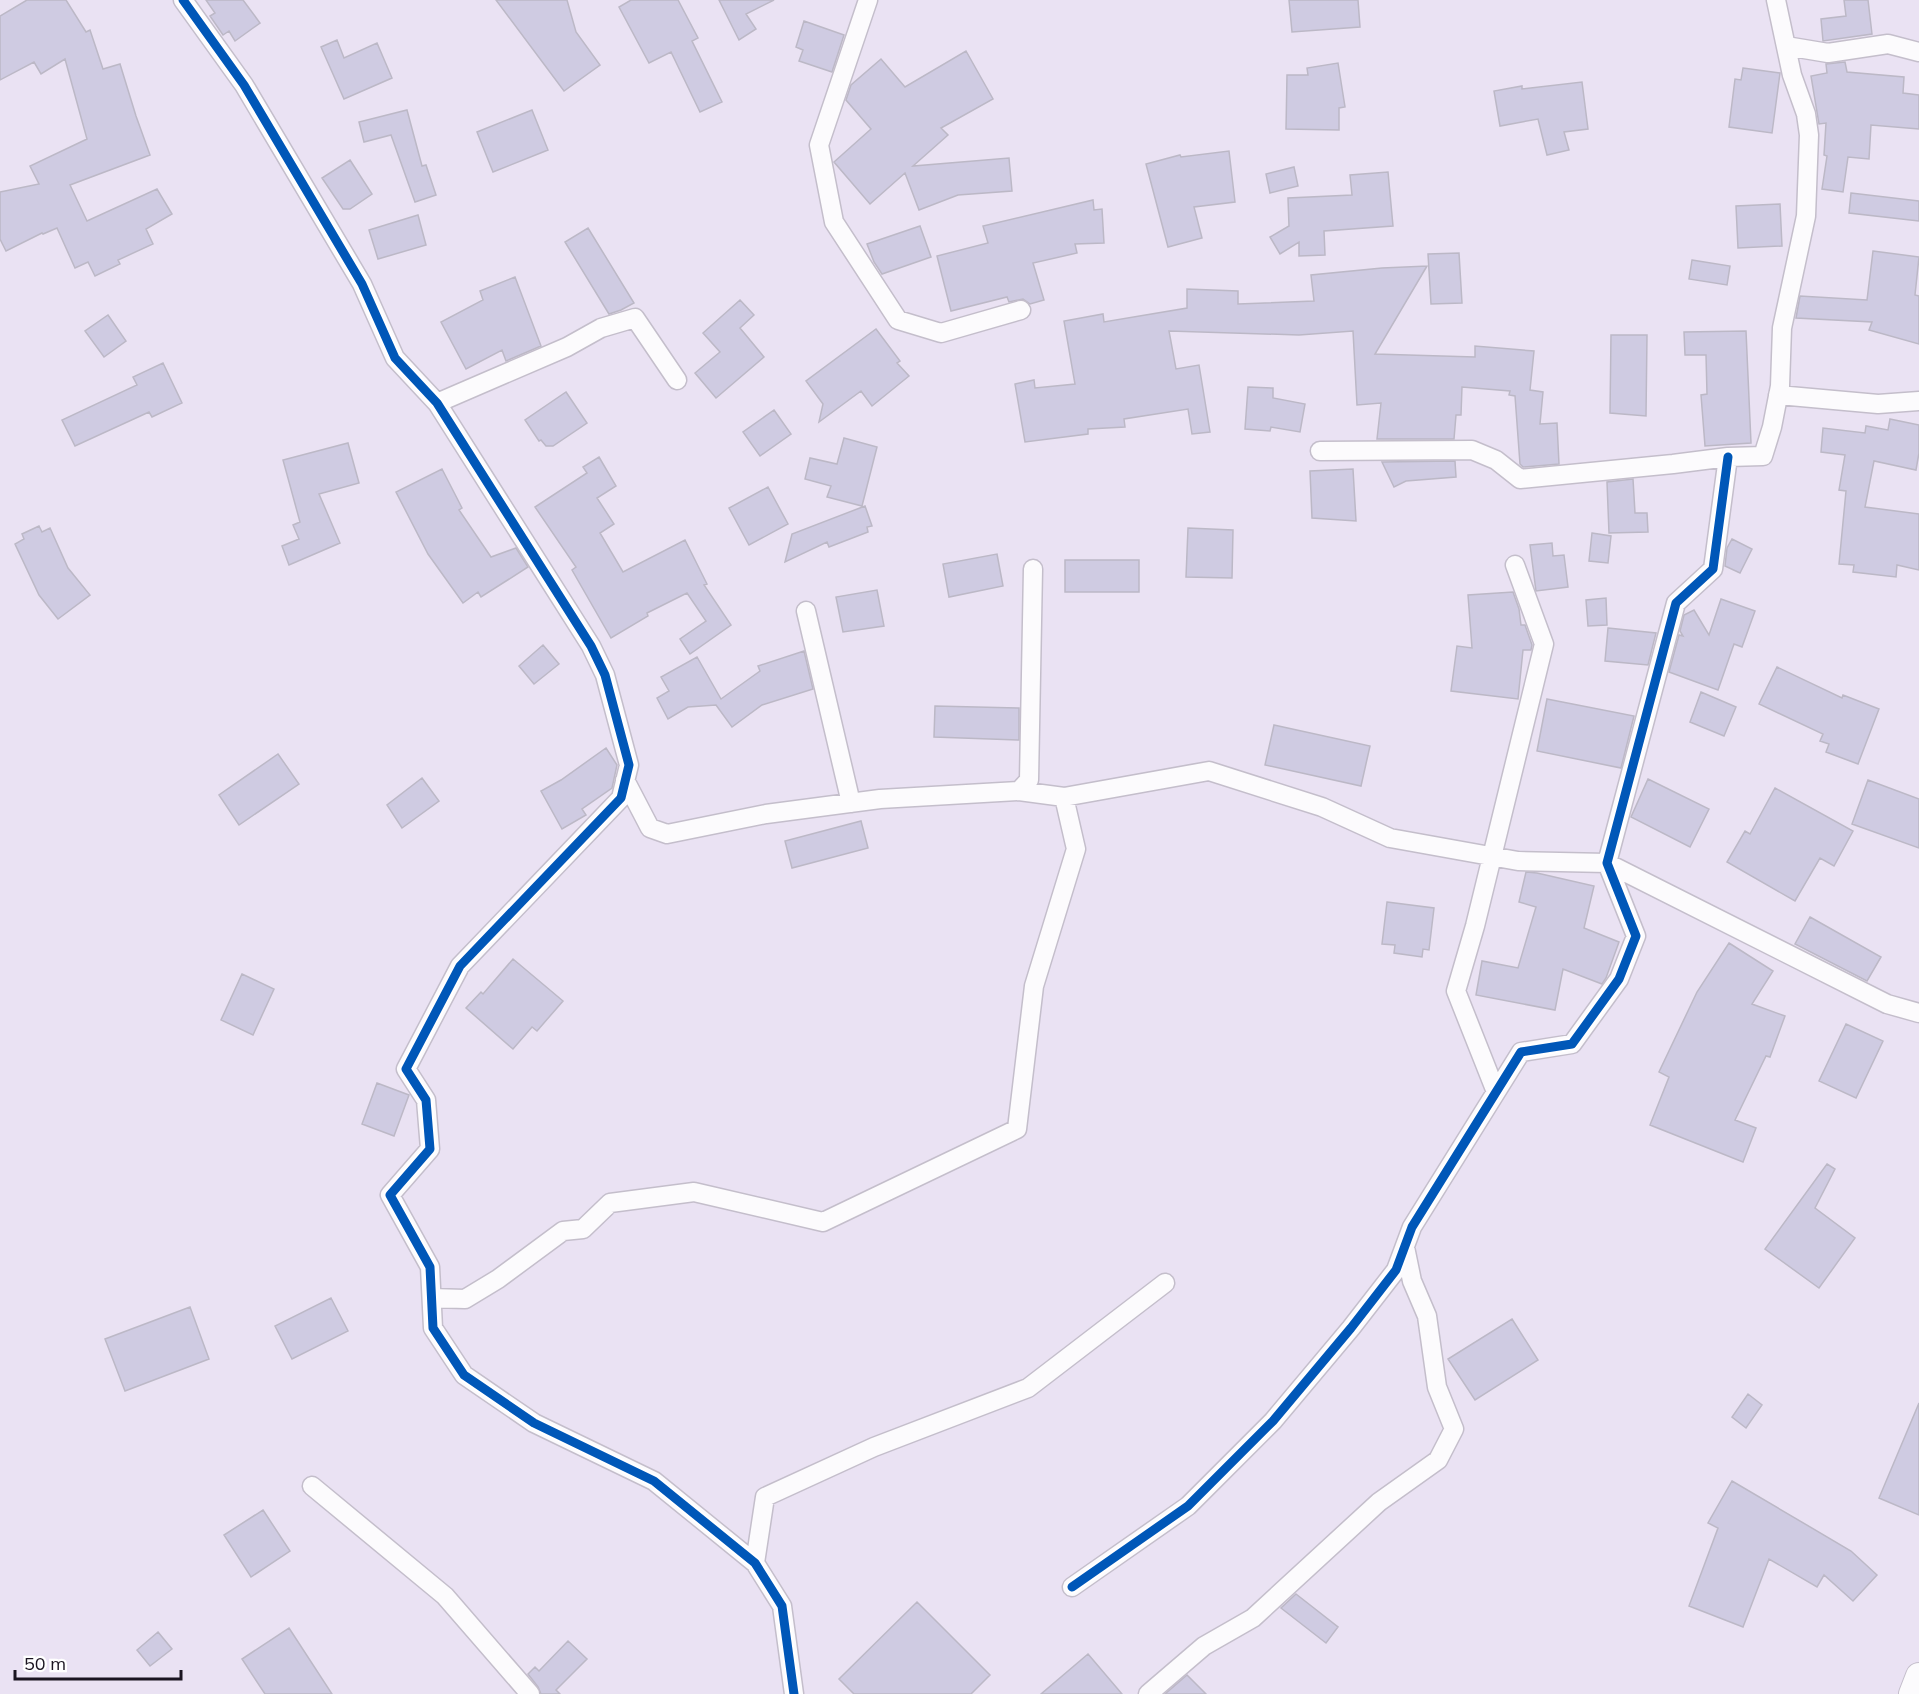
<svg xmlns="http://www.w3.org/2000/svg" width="1919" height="1694" font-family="Mulish,sans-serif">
	<rect width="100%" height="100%" fill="#eae2f3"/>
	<path fill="#cfcbe2" stroke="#bcb8c6" stroke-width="1.5" d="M 27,0 L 66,0 L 86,32 L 90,30 L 103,69 L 120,64 L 136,116 L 150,155 L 70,185 L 87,221 L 157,189 L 172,214 L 146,229 L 153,244 L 118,260 L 120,264 L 95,276 L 88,262 L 75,268 L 57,228 L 43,234 L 42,233 L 6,251 L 0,239 L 0,192 L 39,184 L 30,166 L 87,139 L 65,59 L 41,74 L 34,62 L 0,80 L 0,16 Z
		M 206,0 L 243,0 L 260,23 L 235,41 L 229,31 L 223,35 L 210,16 L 215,13 Z
		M 496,0 L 567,0 L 576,32 L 600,65 L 564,91 Z
		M 631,0 L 678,0 L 698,38 L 692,41 L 722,102 L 700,112 L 671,52 L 649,63 L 619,7 Z
		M 719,0 L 774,0 L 746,14 L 756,29 L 739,40 Z
		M 1289,0 L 1358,0 L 1360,27 L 1292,32 Z
		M 1844,0 L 1868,0 L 1872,34 L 1823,41 L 1821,19 L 1846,16 Z
		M 804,21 L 844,35 L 832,72 L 799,61 L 803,50 L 796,47 Z
		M 337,40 L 344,58 L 377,43 L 392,78 L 344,99 L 321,47 Z
		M 966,51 L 993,99 L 941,128 L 948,135 L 913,166 L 1009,158 L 1012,191 L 958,195 L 919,210 L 905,173 L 870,204 L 834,162 L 871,129 L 846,100 L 851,85 L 881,59 L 905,87 Z
		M 1845,62 L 1847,72 L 1904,77 L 1903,93 L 1919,95 L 1919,129 L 1871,125 L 1869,159 L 1848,157 L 1843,192 L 1822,189 L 1827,156 L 1824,155 L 1826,123 L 1819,124 L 1811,76 L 1827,73 L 1826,64 Z
		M 1338,63 L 1345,107 L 1339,108 L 1339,130 L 1286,129 L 1287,75 L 1308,75 L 1307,68 Z
		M 1743,68 L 1780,73 L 1772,133 L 1729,127 L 1735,79 L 1741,80 Z
		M 1582,82 L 1588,129 L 1564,132 L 1569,150 L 1547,155 L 1538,119 L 1500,126 L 1494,91 L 1522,86 L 1522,89 Z
		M 407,110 L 422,166 L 426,165 L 436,195 L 415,202 L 391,135 L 364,142 L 359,122 Z
		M 532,110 L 548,150 L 493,172 L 477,132 Z
		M 1229,151 L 1235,202 L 1194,207 L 1202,238 L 1168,247 L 1146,164 L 1180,155 L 1181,157 Z
		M 350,160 L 372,194 L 350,209 L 343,209 L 322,178 Z
		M 1294,167 L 1298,186 L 1270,193 L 1266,174 Z
		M 1388,172 L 1393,226 L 1324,231 L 1325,255 L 1299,256 L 1299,242 L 1280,254 L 1270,237 L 1289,226 L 1288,198 L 1352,195 L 1350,175 Z
		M 1851,193 L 1919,201 L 1919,221 L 1849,213 Z
		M 1093,200 L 1094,210 L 1102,209 L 1104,243 L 1075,244 L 1077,253 L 1033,263 L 1044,300 L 1030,304 L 1023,299 L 1009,302 L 1007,297 L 951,311 L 937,256 L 988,243 L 983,226 Z
		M 1780,204 L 1782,246 L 1738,248 L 1736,206 Z
		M 418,215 L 426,245 L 378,259 L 369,230 Z
		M 920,226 L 931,257 L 882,274 L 874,262 L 867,244 Z
		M 588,228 L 634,303 L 621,310 L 609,314 L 565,242 Z
		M 1873,251 L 1919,257 L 1915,295 L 1919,296 L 1919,344 L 1869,330 L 1872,322 L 1796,318 L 1800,296 L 1867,300 Z
		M 1459,253 L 1462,303 L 1431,304 L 1428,254 Z
		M 1692,260 L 1730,266 L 1727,285 L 1689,279 Z
		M 1427,266 L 1375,354 L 1475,357 L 1475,346 L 1534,351 L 1530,390 L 1543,392 L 1540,424 L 1557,423 L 1559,464 L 1523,467 L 1520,464 L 1515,396 L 1509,395 L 1510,391 L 1462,387 L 1461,415 L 1456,415 L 1454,439 L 1377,439 L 1381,403 L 1357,405 L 1353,331 L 1299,335 L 1169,331 L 1176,369 L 1199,365 L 1210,432 L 1192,434 L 1188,409 L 1124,419 L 1125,427 L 1088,429 L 1088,434 L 1025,442 L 1015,384 L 1034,380 L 1035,388 L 1075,384 L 1064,321 L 1103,314 L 1104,322 L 1187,308 L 1187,289 L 1238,291 L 1238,304 L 1314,301 L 1311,275 L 1382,268 Z
		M 515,277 L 541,346 L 506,361 L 502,350 L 466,369 L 441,322 L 483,300 L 480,291 Z
		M 740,300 L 754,315 L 740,328 L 764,357 L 716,398 L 695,373 L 720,352 L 703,333 Z
		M 108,315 L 126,341 L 104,357 L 85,331 Z
		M 876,329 L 900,361 L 897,363 L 909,376 L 872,406 L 861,391 L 819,422 L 823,404 L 806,381 Z
		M 1746,331 L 1751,443 L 1705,446 L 1701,395 L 1707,394 L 1706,355 L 1685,355 L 1684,332 Z
		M 1611,335 L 1647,335 L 1646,416 L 1610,413 Z
		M 163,363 L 182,403 L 152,417 L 149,412 L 75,446 L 62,420 L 137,385 L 133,377 Z
		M 1248,387 L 1273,388 L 1273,398 L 1305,404 L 1300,432 L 1271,427 L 1270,431 L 1245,429 Z
		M 566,392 L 587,423 L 553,446 L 546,446 L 541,440 L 539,441 L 525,420 Z
		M 774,410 L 791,434 L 760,456 L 743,432 Z
		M 1890,419 L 1919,425 L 1919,453 L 1916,470 L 1874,461 L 1865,507 L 1919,514 L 1919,570 L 1897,565 L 1896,577 L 1853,572 L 1854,565 L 1839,564 L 1846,491 L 1839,490 L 1845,455 L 1821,452 L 1823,428 L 1865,433 L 1866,426 L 1888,430 Z
		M 844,438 L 877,447 L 862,506 L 827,497 L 831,486 L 805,479 L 810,458 L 837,464 Z
		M 348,443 L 359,483 L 319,494 L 340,543 L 289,565 L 282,546 L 299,539 L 293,525 L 300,522 L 283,460 Z
		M 599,457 L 616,486 L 597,498 L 614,524 L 600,533 L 623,572 L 685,540 L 707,584 L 704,585 L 731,625 L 690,654 L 680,639 L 706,621 L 687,593 L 647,613 L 648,616 L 611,638 L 572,570 L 576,567 L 535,507 L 587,473 L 583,467 Z
		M 1455,461 L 1456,477 L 1406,481 L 1394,487 L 1382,462 Z
		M 442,469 L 462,508 L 459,510 L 491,557 L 516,548 L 528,567 L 481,597 L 478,592 L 463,603 L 428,554 L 396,492 Z
		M 1353,469 L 1356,521 L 1312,518 L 1310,471 Z
		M 1633,479 L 1635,513 L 1647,513 L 1648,532 L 1609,533 L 1607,482 Z
		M 768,487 L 788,524 L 749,545 L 729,508 Z
		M 865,506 L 872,526 L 867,527 L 868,532 L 829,547 L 827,542 L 785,562 L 792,534 Z
		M 39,526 L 42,532 L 50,528 L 68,568 L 90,595 L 58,619 L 39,595 L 15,544 L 24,539 L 22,534 Z
		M 1188,528 L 1233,530 L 1232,578 L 1186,577 Z
		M 1592,533 L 1611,536 L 1608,563 L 1589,561 Z
		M 1732,539 L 1752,549 L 1740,573 L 1725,566 L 1727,548 Z
		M 1552,543 L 1553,556 L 1564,555 L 1568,587 L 1536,591 L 1530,545 Z
		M 997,554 L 1003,586 L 949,597 L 943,564 Z
		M 1065,560 L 1139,560 L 1139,592 L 1065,592 Z
		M 877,590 L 884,626 L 843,632 L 836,597 Z
		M 1513,592 L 1519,609 L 1521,625 L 1525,625 L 1532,645 L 1531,650 L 1523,650 L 1518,699 L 1451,691 L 1457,646 L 1472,648 L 1468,595 Z
		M 1606,598 L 1607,625 L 1588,626 L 1586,600 Z
		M 1721,599 L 1755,611 L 1742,647 L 1734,644 L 1718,690 L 1669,672 L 1679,635 L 1683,636 L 1680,631 L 1684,615 L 1694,610 L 1709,635 Z
		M 1608,628 L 1656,633 L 1648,665 L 1605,661 Z
		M 543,645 L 559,664 L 534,684 L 519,666 Z
		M 804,651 L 813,689 L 762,705 L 732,727 L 716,705 L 688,707 L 668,719 L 657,698 L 669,691 L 661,677 L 697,657 L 721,699 L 760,671 L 758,666 Z
		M 1777,667 L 1842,698 L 1843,695 L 1879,709 L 1858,764 L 1826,752 L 1829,744 L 1820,741 L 1823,734 L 1759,704 Z
		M 1701,692 L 1736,707 L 1724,736 L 1690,722 Z
		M 1547,699 L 1634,716 L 1621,768 L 1537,751 Z
		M 935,706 L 1019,708 L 1019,740 L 934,737 Z
		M 1274,725 L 1370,746 L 1361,786 L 1265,765 Z
		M 606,748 L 617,765 L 612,788 L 582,809 L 586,815 L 562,829 L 541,791 L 561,780 Z
		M 278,754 L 299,784 L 239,825 L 219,795 Z
		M 422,778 L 439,801 L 402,828 L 387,805 Z
		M 1648,779 L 1709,809 L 1690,847 L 1631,817 Z
		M 1868,780 L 1919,799 L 1919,848 L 1852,824 Z
		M 1775,788 L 1853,831 L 1834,866 L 1820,858 L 1795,901 L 1727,862 L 1745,831 L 1750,834 Z
		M 861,821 L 868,848 L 792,868 L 785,841 Z
		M 1526,872 L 1537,873 L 1594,886 L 1584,928 L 1619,942 L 1606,978 L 1602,984 L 1563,969 L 1555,1010 L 1476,995 L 1482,961 L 1518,968 L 1536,907 L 1519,902 Z
		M 1387,902 L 1434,908 L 1429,950 L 1423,949 L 1422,957 L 1394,953 L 1395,945 L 1382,944 Z
		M 1810,917 L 1881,957 L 1867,981 L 1795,944 Z
		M 1729,943 L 1773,971 L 1752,1004 L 1785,1016 L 1770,1057 L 1766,1056 L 1735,1120 L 1756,1128 L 1743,1162 L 1650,1125 L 1669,1077 L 1659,1072 L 1697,992 Z
		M 513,959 L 563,1001 L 537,1031 L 532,1027 L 513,1049 L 466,1008 L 481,992 L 483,994 Z
		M 242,974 L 274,989 L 253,1035 L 221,1020 Z
		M 1846,1024 L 1883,1041 L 1856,1098 L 1819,1081 Z
		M 377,1083 L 409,1095 L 394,1136 L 362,1124 Z
		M 1827,1164 L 1835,1169 L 1815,1208 L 1855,1238 L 1819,1288 L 1765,1249 Z
		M 331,1298 L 348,1331 L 292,1359 L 275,1326 Z
		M 190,1307 L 209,1359 L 125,1391 L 105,1339 Z
		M 1512,1319 L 1538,1360 L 1475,1400 L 1448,1359 Z
		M 1748,1394 L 1762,1405 L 1746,1428 L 1732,1417 Z
		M 1919,1403 L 1919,1515 L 1879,1498 Z
		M 1732,1481 L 1851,1551 L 1877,1575 L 1853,1601 L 1824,1575 L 1817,1587 L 1769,1559 L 1743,1627 L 1689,1606 L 1718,1528 L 1708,1523 Z
		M 263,1510 L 290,1551 L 251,1577 L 224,1535 Z
		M 1296,1594 L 1338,1627 L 1326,1643 L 1281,1608 Z
		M 917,1602 L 990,1675 L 971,1694 L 854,1694 L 839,1679 Z
		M 289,1628 L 332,1694 L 265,1694 L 242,1659 Z
		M 158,1632 L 172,1649 L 150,1666 L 137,1650 Z
		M 568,1641 L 587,1659 L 556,1690 L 560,1694 L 541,1694 L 538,1687 L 528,1674 L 535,1667 L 539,1671 Z
		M 1088,1654 L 1122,1694 L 1041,1694 Z
		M 1187,1675 L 1206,1694 L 1165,1694 Z"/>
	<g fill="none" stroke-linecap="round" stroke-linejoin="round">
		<g stroke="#c4becb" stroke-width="21">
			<path id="street" d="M 183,0 L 244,85 L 362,284 L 395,358 L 437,403 L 591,646 L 605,675 L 629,765 L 621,798 L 460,966 L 406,1069 L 426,1100 L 430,1149 L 390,1195 L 430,1267 L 433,1328 L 464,1375 L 534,1423 L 654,1481 L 755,1563 L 782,1606 L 794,1694
				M 868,0 L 819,145 L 834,222 L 898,320 L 941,333 L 1021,310
				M 1786,46 L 1828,53 L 1888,44 L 1919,52
				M 1778,395 L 1878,404 L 1919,401
				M 437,403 L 567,347 L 601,328 L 635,318 L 677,380
				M 1320,451 L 1472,450 L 1496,460 L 1520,479 L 1673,464 L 1728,457 L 1763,456 L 1772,427 L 1780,386 L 1782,328 L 1806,216 L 1809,135 L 1806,114 L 1792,75 L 1776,0
				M 806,611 L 851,803
				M 625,780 L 650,828 L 667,834 L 766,814 L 880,799 L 1019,791 L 1029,780 L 1033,569
				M 1019,791 L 1064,797 L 1209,771 L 1322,807 L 1390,838 L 1518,861 L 1607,863 L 1887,1004 L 1919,1013
				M 1496,1092 L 1456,991 L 1475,926 L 1544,644 L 1515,565
				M 432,1298 L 465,1299 L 498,1279 L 563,1231 L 583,1229 L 610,1203 L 694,1192 L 823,1222 L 1017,1129 L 1034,986 L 1076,849 L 1064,797
				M 312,1486 L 445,1596 L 530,1694
				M 755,1563 L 765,1497 L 874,1447 L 1028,1388 L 1165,1283
				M 1072,1587 L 1188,1506 L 1273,1421 L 1351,1328 L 1396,1270 L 1412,1227 L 1521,1052 L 1572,1044 L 1619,979 L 1636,936 L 1607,863 L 1676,603 L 1713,569 L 1728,457
				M 1148,1694 L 1204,1646 L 1253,1618 L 1379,1502 L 1438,1460 L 1454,1429 L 1437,1387 L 1427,1316 L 1412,1281 L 1405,1247"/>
		</g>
		<g stroke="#c4becb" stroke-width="28">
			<path id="secondary" d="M 1912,1694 L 1919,1676"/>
		</g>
		<use href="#street" stroke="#fcfbfd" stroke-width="18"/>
		<use href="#secondary" stroke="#fcfbfd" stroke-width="26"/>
		<g stroke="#fff" stroke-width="13">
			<path id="cycleway" d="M 183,0 L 244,85 L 362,284 L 395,358 L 437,403 L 591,646 L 605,675 L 629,765 L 621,798 L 460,966 L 406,1069 L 426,1100 L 430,1149 L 390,1195 L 430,1267 L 433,1328 L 464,1375 L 534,1423 L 654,1481 L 755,1563 L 782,1606 L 794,1694
				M 1072,1587 L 1188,1506 L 1273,1421 L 1351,1328 L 1396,1270 L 1412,1227 L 1521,1052 L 1572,1044 L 1619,979 L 1636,936 L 1607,863 L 1676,603 L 1713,569 L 1728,457"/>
		</g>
		<use href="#cycleway" stroke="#0057b8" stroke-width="9"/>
	</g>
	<path d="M15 1670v9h166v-9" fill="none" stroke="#1b1521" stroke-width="3"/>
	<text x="24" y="1670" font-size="18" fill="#1b1521" stroke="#ffffff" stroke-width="4.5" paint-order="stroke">50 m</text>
</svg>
